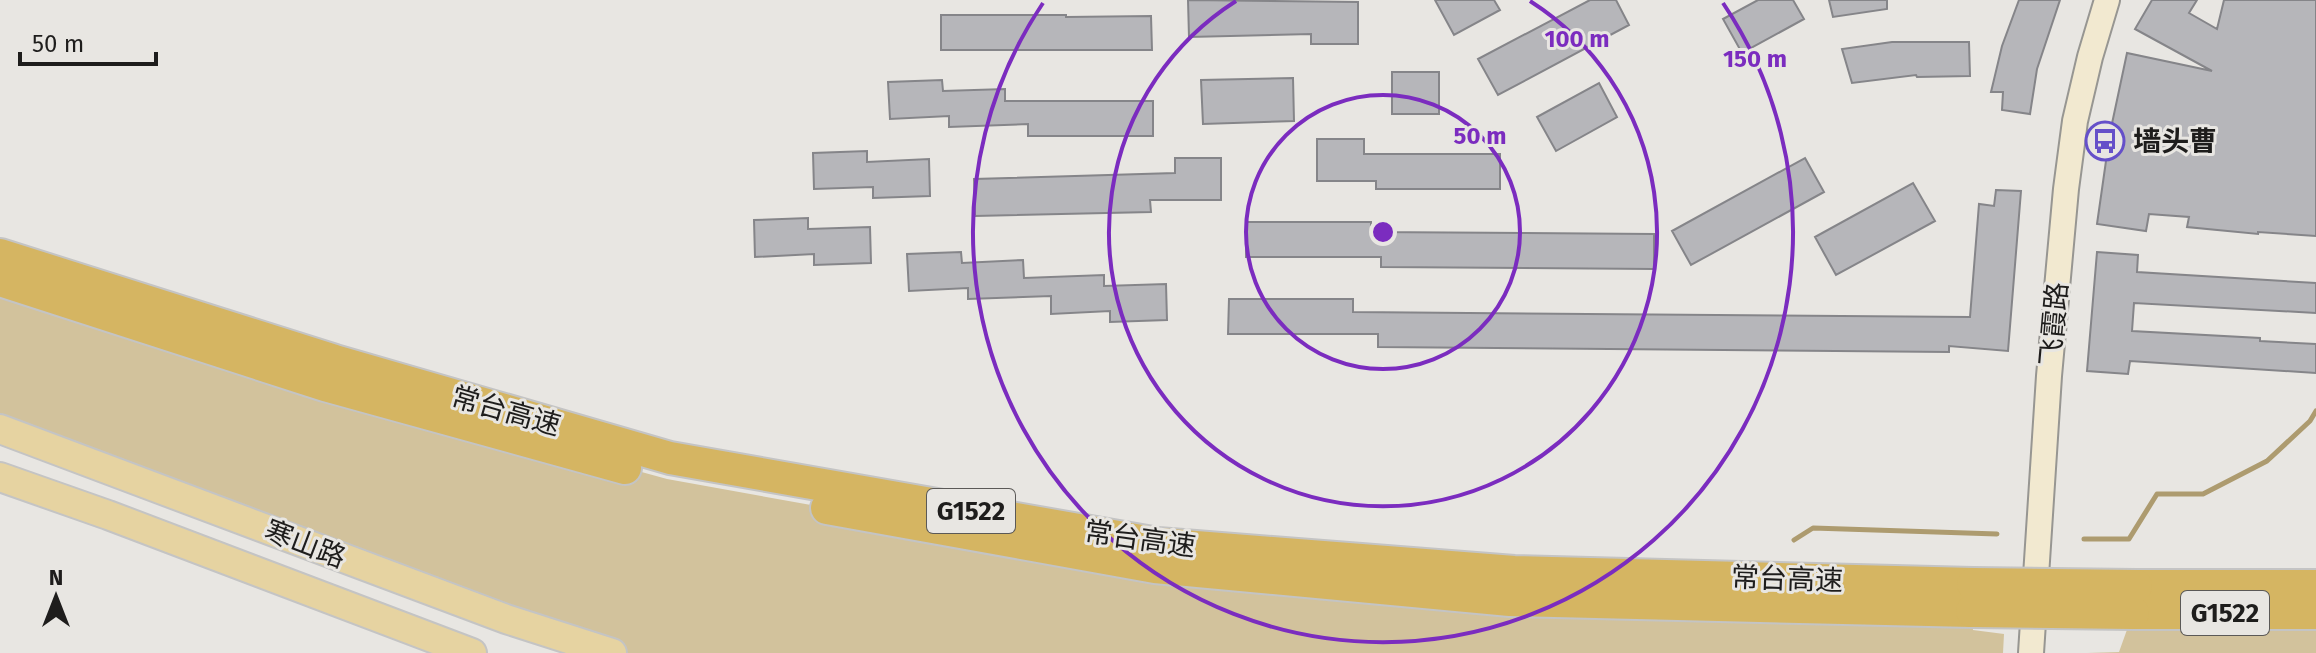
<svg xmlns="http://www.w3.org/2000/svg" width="2316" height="653" font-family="'Fira Sans','Noto Sans SC',sans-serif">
	<rect width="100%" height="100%" fill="#e8e6e2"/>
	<path fill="#d2c29c" d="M 0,280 L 325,385 L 667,479 L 1155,567 L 1972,611 L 1973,630 L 2004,634 L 2003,653 L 612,653 L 0,429 Z
		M 2133,613 L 2316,613 L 2316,653 L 2087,653 L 2119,652 Z"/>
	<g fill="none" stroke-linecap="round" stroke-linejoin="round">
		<path stroke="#ad9b6f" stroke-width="5" d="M 2084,539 L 2129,539 L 2157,494 L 2203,494 L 2267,461 L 2310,421 L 2316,411
			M 1794,540 L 1813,528 L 1997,534"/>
	</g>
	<path fill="#b6b6ba" stroke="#858589" stroke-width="2" d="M 1188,0 L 1358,2 L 1358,44 L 1311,44 L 1311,34 L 1189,37 Z
		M 1435,0 L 1494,0 L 1500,10 L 1454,35 Z
		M 1590,0 L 1616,0 L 1629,25 L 1498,95 L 1478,59 Z
		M 1758,0 L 1793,0 L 1804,19 L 1742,53 L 1723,19 Z
		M 1829,0 L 1887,0 L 1887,9 L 1833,17 Z
		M 2019,0 L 2060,0 L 2037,69 L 2030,114 L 2002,110 L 2003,92 L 1991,92 L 2002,46 Z
		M 2152,0 L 2197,0 L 2189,13 L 2217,29 L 2224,0 L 2316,0 L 2316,236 L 2258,232 L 2258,234 L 2187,227 L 2189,217 L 2149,214 L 2146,231 L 2097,224 L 2110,133 L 2127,53 L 2212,71 L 2135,29 Z
		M 941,15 L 1066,15 L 1066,17 L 1151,16 L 1152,50 L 941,50 Z
		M 1892,42 L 1969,42 L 1970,76 L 1917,77 L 1916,75 L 1852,83 L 1842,49 Z
		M 1392,72 L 1439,72 L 1439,114 L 1392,114 Z
		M 1293,78 L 1294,121 L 1203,124 L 1201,80 Z
		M 942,80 L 943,91 L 1005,89 L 1005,101 L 1153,101 L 1153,136 L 1028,136 L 1028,124 L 949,127 L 949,116 L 890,119 L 888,82 Z
		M 1599,83 L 1617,117 L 1556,151 L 1537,117 Z
		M 1317,139 L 1364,139 L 1364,154 L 1500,154 L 1500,189 L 1376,189 L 1376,181 L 1317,181 Z
		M 867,151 L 867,162 L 929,159 L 930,196 L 873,198 L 873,187 L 814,189 L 813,153 Z
		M 1175,158 L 1221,158 L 1221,200 L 1150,200 L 1151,212 L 975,216 L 974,179 L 1175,173 Z
		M 1805,158 L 1824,192 L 1691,265 L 1672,231 Z
		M 1913,183 L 1935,221 L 1836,275 L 1815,237 Z
		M 1996,190 L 2021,191 L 2008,351 L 1949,346 L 1949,352 L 1378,347 L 1378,334 L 1228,334 L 1229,299 L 1353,299 L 1353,312 L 1970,317 L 1979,204 L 1994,206 Z
		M 808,218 L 808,229 L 870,227 L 871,263 L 814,265 L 814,254 L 755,257 L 754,220 Z
		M 1246,222 L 1371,222 L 1371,232 L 1654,234 L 1654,269 L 1381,267 L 1381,257 L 1246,257 Z
		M 961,252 L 962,263 L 1023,260 L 1024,278 L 1104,275 L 1104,286 L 1166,284 L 1167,320 L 1110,322 L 1110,311 L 1051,314 L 1051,296 L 968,299 L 968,288 L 909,291 L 907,254 Z
		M 2097,252 L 2138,255 L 2137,272 L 2316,283 L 2316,313 L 2134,303 L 2132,331 L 2260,338 L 2260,341 L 2316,344 L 2316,373 L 2130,361 L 2128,374 L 2087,371 Z"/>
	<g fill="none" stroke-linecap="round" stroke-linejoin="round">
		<g stroke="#979692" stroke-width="28">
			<path id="secondary" d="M 2031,653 L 2049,376 L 2066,189 L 2075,121 L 2090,57 L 2107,0"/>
		</g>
		<g stroke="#c4c4c4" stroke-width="32">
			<path id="primary" d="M 0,429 L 506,619 L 612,653
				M 0,477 L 108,515 L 472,653"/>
		</g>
		<g stroke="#c4c4c4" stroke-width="36">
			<path id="highway" d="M 0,255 L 335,361 L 670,458 L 1158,544 L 1514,572 L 1973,584
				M 0,280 L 325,385 L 625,468
				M 827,508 L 1155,567 L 1510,600 L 1972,611
				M 2136,586 L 2316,586
				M 2133,613 L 2316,613"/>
		</g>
		<use href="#secondary" stroke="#f2e9d0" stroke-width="24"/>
		<use href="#primary" stroke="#e6d3a1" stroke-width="28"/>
		<use href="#highway" stroke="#d5b562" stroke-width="32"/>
		<g stroke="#c4c4c4" stroke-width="36" stroke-linecap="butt">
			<path id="highway-bridge" d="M 1973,584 L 2136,586
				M 1972,611 L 2133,613"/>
		</g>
		<use href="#highway-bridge" stroke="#d5b562" stroke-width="32"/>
	</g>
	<g fill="none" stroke="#7b2cbf" stroke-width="4">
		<circle cx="1383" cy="232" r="137"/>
		<path d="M1530 1A274 274 0 1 1 1236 1"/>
		<path d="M1723 3A410 410 0 1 1 1043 3"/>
	</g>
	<defs>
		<g id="bus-ring" transform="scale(2)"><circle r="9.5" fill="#e8e6e2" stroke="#6550c9" stroke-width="1.5"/><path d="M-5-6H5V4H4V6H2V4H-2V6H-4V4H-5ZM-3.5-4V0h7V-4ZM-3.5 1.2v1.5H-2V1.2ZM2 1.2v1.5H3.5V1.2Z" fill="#6550c9"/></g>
	</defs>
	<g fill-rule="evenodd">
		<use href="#bus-ring" x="2105" y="141"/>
	</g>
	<g text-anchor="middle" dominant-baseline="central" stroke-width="6" stroke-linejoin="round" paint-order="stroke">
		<g fill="#e8e6e2" stroke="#5b5957" stroke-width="2">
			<rect x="927" y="489" width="88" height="44" rx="6"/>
			<rect x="2181" y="591" width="88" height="44" rx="6"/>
		</g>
		<g font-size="26" font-weight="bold" fill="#1e1d1c">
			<text x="971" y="511">G1522</text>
			<text x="2225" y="613">G1522</text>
		</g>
		<g font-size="28" font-weight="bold" fill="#1e1d1c" stroke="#e8e6e2" text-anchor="start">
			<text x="2133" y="141">墙头曹</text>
		</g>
		<g font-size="28" fill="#1e1d1c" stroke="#e8e6e2">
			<text transform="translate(2054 324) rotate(-85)">飞霞路</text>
			<text transform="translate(506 411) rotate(16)">常台高速</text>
			<text transform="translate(1140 539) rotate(8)">常台高速</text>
			<text transform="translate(305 544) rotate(21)">寒山路</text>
			<text transform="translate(1787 579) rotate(2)">常台高速</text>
		</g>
	</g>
	<circle cx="1383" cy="232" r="12" fill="#7b2cbf" stroke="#e8e6e2" stroke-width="4"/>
	<g font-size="24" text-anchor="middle" font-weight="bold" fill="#7b2cbf" stroke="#e8e6e2" stroke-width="6" stroke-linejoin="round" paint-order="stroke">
		<text x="1577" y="47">100 m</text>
		<text x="1755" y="67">150 m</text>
		<text x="1480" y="144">50 m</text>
	</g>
	<g transform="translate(56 597)" stroke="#e8e6e2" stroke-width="6" paint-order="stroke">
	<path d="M0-6L14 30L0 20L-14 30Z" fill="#1e1d1c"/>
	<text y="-12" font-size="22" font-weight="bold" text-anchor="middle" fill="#1e1d1c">N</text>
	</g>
	<path d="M20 52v12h136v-12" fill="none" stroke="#1e1d1c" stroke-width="4"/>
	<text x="32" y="52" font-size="24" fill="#1e1d1c" stroke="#e8e6e2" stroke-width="6" paint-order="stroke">50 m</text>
</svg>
